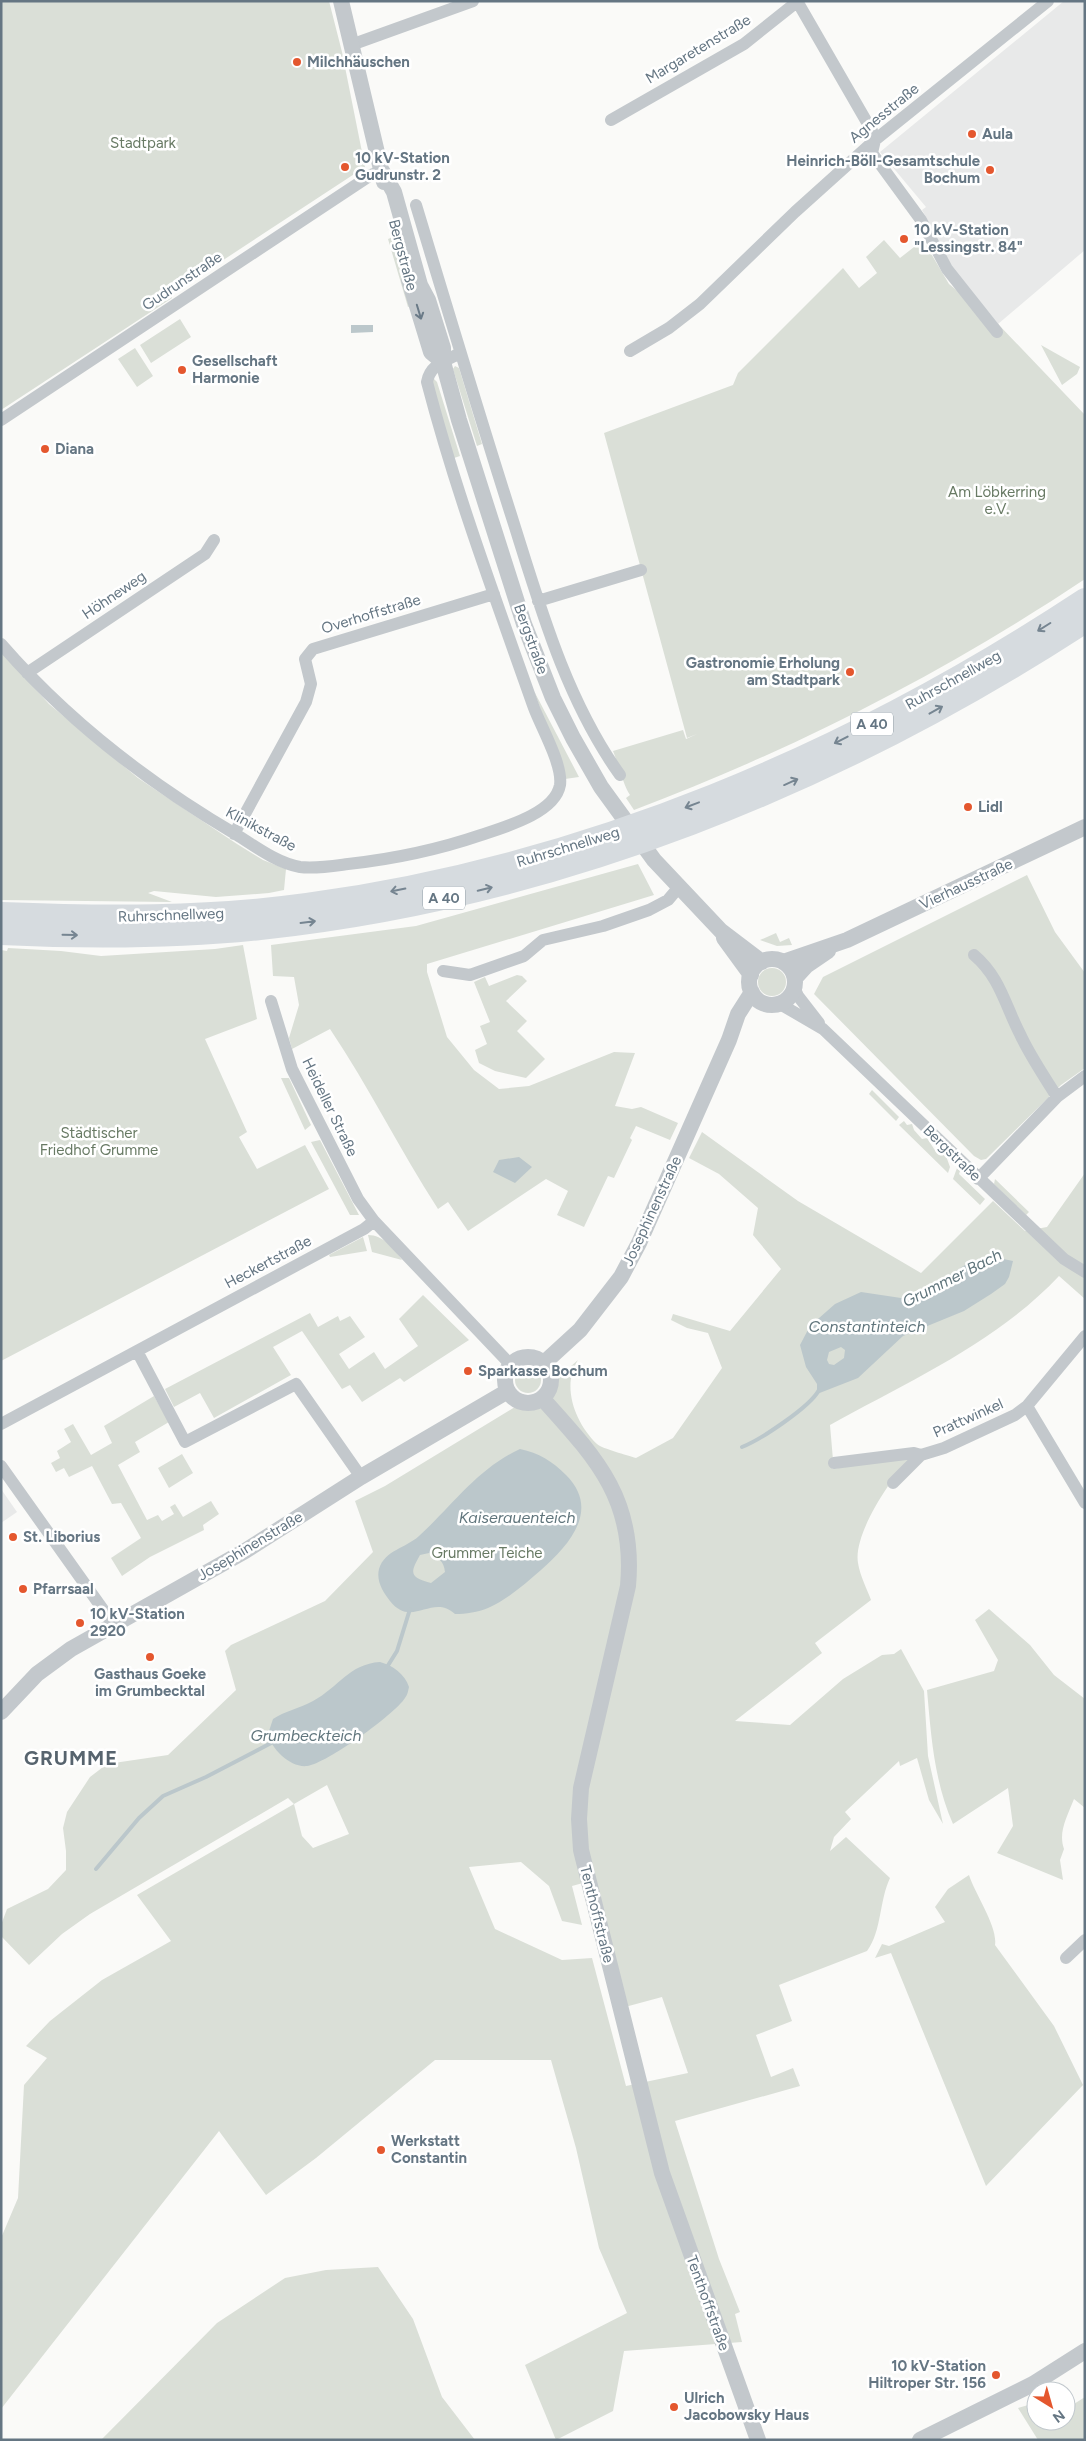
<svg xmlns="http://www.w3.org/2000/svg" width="1086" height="2441" font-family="Figtree,sans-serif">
	<rect width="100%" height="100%" fill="#fafaf8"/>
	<path fill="#e8e9e9" d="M 1064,1 L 1085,1 L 1085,250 L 998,324 L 952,272 L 934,231 L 922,210 L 926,207 L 880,152 Z
		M 1,1489 L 17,1512 L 1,1523 Z"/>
	<path fill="#dadfd7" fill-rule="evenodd" d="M 1,1 L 329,1 L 342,52 L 365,167 L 170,295 L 172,298 L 1,410 Z
		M 393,237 L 413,305 L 408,307 L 388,239 Z
		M 884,240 L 900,258 L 923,240 L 949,284 L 998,324 L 1085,415 L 1085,579 C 944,673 793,750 634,810 L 626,798 L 630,795 C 624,787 618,763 613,751 L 683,730 L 686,739 L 697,734 L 687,738 L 604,433 L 733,385 L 738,373 L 843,268 L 859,288 L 877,273 L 866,257 Z
		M 180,319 L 191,337 L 151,363 L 140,345 Z
		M 1041,345 L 1080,367 L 1077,374 L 1062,385 Z
		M 135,348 L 153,376 L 137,387 L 118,359 Z
		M 455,366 L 459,368 L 482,444 L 477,446 L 453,369 Z
		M 433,378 L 437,382 L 460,456 L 454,458 L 431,383 Z
		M 1,651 L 49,704 L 138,778 L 237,844 L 263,860 L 286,869 L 284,890 L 269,893 L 216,897 L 154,891 L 148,893 L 172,902 L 1,900 Z
		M 534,691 L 579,777 L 565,779 Z
		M 638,864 L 654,895 L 427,964 L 427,972 L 447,1037 L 474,1070 L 499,1089 L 529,1086 L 614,1052 L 635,1053 L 615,1106 L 632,1109 L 641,1107 L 678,1123 L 670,1140 L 636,1126 L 630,1138 L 632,1140 L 614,1178 L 608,1176 L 584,1227 L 557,1215 L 568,1191 L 546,1179 L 468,1231 L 448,1202 L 438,1209 C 400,1150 369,1087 330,1029 L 292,1049 L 289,1038 L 299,1005 L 294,977 L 273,976 L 271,945 L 416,926 Z
		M 1027,875 L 1055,932 L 1085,973 L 1085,1068 L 1061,1085 L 986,1159 L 981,1160 L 974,1156 L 814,994 L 823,977 Z
		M 776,933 L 780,942 L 789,938 L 792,945 L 777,946 L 760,940 Z
		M 243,945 L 257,1019 L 205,1039 L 247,1132 L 239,1137 L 257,1169 L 305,1145 L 329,1189 L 1,1361 L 1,950 L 7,951 L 8,948 L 61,951 L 101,956 L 215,949 Z
		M758 982a14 14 0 1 1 28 0a14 14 0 1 1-28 0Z
		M 517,975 L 522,976 L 527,981 L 506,1001 L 527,1021 L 517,1031 L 545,1059 L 526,1078 L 495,1071 L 479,1063 L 475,1050 L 487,1044 L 480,1026 L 490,1022 L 474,982 L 485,977 L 489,986 Z
		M 281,1078 L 289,1078 L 311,1125 L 305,1130 Z
		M 872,1090 L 899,1117 L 896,1121 L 869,1094 Z
		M 904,1121 L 907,1125 L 912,1124 L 914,1130 L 922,1139 L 927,1138 L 936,1152 L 946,1156 L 950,1167 L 948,1173 L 899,1125 Z
		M 702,1132 L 798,1201 L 921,1273 L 993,1201 L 1025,1231 L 1047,1227 L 1085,1173 L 1085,1299 L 1059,1276 C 996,1343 909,1381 830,1425 L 833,1460 L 832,1469 L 911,1457 C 891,1478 853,1534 858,1563 C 860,1576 867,1589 871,1600 L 815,1643 L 822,1653 L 735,1721 L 790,1725 L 843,1679 L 882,1655 L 894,1654 L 901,1649 L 924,1691 L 928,1756 L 943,1824 L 929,1800 L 917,1758 L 900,1766 L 899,1761 L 845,1812 L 851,1819 L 834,1837 L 830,1851 L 846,1837 L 890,1878 C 879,1901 882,1930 867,1951 L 779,1985 L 792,2021 L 756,2035 L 771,2077 L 793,2068 L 800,2086 L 675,2121 L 719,2259 L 740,2312 L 735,2314 L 742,2342 L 624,2351 L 613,2411 L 556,2440 L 525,2365 L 627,2313 L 599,2248 L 576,2148 L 551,2060 L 435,2060 L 316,2158 L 266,2195 L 219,2131 L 1,2409 L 1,2238 L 18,2198 L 24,2085 L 47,2058 L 26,2046 L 50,2021 L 102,1980 L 171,1941 L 137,1895 L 294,1804 L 288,1798 L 90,1914 L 62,1934 L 29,1965 L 1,1936 L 1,1925 L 7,1909 L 48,1889 L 66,1870 L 66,1851 L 63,1828 L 67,1812 L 90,1777 L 107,1764 L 168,1755 L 236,1690 L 225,1651 L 231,1645 L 325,1601 L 373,1552 L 355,1501 L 385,1486 L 546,1388 L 578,1360 C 561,1386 575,1423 597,1444 C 603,1449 627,1455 636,1458 L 673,1438 L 722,1368 L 708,1333 L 687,1328 L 671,1320 L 673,1314 L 730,1331 L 781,1269 L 753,1235 L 758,1208 L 719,1174 L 689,1158 ZM 327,1785 L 349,1834 L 313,1848 L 302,1836 L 294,1804 ZM 521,1862 L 549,1886 L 562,1921 L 582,1925 L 572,1886 L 594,1880 L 625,2007 L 662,1997 L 688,2073 L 626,2086 L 592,1958 L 562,1960 L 495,1929 L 469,1867 Z
		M 320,1140 L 359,1215 L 350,1215 L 311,1142 Z
		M 957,1168 L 960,1171 L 959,1174 L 985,1199 L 980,1205 L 953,1179 Z
		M 995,1179 L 1029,1212 L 1026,1215 L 994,1184 Z
		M 368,1235 C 383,1235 394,1248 402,1260 L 372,1252 Z
		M 363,1237 L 367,1251 L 330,1257 L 329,1255 Z
		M 423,1295 L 469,1340 L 404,1382 L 400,1378 L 362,1402 L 350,1385 L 342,1389 L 302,1331 L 273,1347 L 291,1375 L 214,1418 L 200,1393 L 174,1407 L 165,1389 L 310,1313 L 318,1327 L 338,1316 L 340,1321 L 350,1316 L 365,1337 L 339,1354 L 349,1369 L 374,1352 L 385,1369 L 418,1346 L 399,1319 Z
		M515 1380a13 13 0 1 1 26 0a13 13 0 1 1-26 0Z
		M 154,1396 L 169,1422 L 135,1442 L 140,1452 L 118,1465 L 147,1520 L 158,1515 L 162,1521 L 174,1514 L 170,1507 L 175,1504 L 183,1517 L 211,1501 L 219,1514 L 203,1525 L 204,1530 L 150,1557 L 122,1576 L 111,1558 L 141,1538 L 121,1503 L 112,1504 L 92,1466 L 69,1477 L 64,1468 L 56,1472 L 51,1463 L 60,1458 L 57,1451 L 71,1442 L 64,1429 L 73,1424 L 91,1455 L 112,1443 L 104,1426 Z
		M 182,1454 L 193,1473 L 169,1488 L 158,1468 Z
		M 989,1609 L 1030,1645 L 1054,1675 L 1085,1699 L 1085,1808 L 1074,1799 C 1067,1817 1058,1832 1064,1849 L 1060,1860 L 1063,1880 L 997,1853 L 1013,1826 L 1008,1788 L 953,1824 C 934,1781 931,1735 927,1690 L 994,1671 L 998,1660 L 975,1620 Z
		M 969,1875 C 975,1894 998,1927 995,1945 L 1054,2026 L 1083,2085 L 986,2186 L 891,1953 L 875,1958 L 882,1944 L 889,1946 L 945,1922 L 935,1907 L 948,1889 Z
		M 378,2267 L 413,2319 L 442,2397 L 475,2440 L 101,2440 L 217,2323 L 285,2278 L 326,2270 Z
		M 1085,2397 L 1085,2440 L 1038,2440 L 1018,2408 L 1035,2403 L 1036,2421 L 1066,2421 L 1066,2409 Z"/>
	<path fill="#bbc7cb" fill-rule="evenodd" d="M 351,325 L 373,325 L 373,332 L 351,333 Z
		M 519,1157 L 532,1167 L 515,1183 L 493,1172 L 499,1160 Z
		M 989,1256 L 1013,1261 L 1009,1277 L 1005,1284 L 991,1294 L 964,1311 L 903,1336 L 858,1378 L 817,1394 L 817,1384 L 806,1367 L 800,1345 L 810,1326 L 835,1304 L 861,1292 L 901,1298 L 927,1290 L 965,1265 ZM 841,1347 L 845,1350 L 844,1358 L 834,1365 L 829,1364 L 827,1360 L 829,1352 Z
		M 520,1449 C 539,1453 552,1461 566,1475 C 601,1510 569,1545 541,1570 C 525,1584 508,1599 488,1608 C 478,1612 466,1614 455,1614 C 432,1593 412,1629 390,1601 C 383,1592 376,1581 379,1569 C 385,1550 406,1548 419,1536 C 452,1506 478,1468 520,1449 ZM 429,1553 C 438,1557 444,1561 445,1572 L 431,1583 C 409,1577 410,1573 420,1555 Z
		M 380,1662 C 392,1665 405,1674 409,1687 C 408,1691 408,1694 405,1698 C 395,1714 326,1764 307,1766 C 291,1768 271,1749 268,1734 L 273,1719 C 285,1711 300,1708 313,1701 C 339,1687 349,1664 380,1662 Z"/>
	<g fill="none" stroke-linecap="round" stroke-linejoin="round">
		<path stroke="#bbc7cb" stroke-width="4" d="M 742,1447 C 760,1440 810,1407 819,1390
			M 387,1667 L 397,1651 L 410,1609
			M 96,1869 L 139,1818 L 163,1796 L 206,1777 L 275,1741"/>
		<path stroke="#c3c8cc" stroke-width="12" d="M 797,1 L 872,131 L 875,140 L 872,153 L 921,220 L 947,269 L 997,332
			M 351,45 L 473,1
			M 611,120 L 744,44 L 798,1
			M 416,205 C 448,311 480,418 514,524 C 541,610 567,701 620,775
			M 630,351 L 669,328 L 700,304 L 795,212 L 875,140 L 1048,1
			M 1,420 L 371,175 L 382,171
			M 538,601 L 641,570
			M 1,644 C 67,720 150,784 237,835 C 256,847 277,863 300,867 C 315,869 333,866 348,864 C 394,859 437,850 481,835 C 505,827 555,813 560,785 C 563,765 541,727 534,708 C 496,600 456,493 427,382 C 430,364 446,361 460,353
			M 27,673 L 205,554 L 214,540
			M 234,834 L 306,702 L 311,684 L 305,659 L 313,649 L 494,594
			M 974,955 C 1000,977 1005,1005 1020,1034 C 1030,1056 1044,1076 1057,1097
			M 443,971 L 470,975 L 524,956 L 543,940 L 603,926 L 649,910 L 668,900 L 679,887
			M 794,987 L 798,996 L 819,1023
			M 271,1001 L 292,1069 L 358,1199 L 374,1221
			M 780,1004 L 823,1029 L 1064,1259 L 1085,1272
			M 978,1179 L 1057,1097 L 1085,1076
			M 137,1351 L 185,1442 L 296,1384 L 361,1477
			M 1027,1406 L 1085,1503
			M 1,1424 L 364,1229 L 374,1221 L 511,1365
			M 834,1463 L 914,1453 L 921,1455
			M 1,1466 L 114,1625
			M 893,1483 L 921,1455 L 944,1448 L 1015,1415 L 1027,1406 L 1085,1336
			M 1066,1958 L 1085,1940"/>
		<path stroke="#c3c8cc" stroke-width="16" d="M 341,1 L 384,182
			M 382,171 L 394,192 L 420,285 L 428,300 L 443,348 L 443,362 L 459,420 L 524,624 L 553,698 L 573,738 L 601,787 L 654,860 L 721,931 L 762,962
			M 409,280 L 431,352 L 443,362
			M 724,938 L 751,975
			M749 982a23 23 0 1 1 46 0a23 23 0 1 1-46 0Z
			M 783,962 L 847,940 L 1085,827
			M 795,978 L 806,966 L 828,951
			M505 1380a23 23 0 1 1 46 0a23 23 0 1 1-46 0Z
			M 544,1363 L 580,1330 L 621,1277 L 639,1243 L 729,1040 L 738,1014 L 752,992
			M 542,1398 C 596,1458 636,1499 628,1586 L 581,1788 L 579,1819 L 581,1850 L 662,2173 L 758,2440
			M 1,1712 L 37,1674 L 71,1649 L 245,1551 L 361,1477 L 508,1391
			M 920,2440 L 1033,2384 L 1085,2351"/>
		<path stroke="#d6dbdf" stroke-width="24" d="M 1,914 C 103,918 205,919 307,905 C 587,867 850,755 1085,600
			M 1,933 C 87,937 175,937 260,928 C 557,896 836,783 1085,621"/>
	</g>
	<defs><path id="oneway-shaft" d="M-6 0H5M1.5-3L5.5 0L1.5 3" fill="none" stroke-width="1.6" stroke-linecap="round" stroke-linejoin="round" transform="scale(1.25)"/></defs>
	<use stroke="#6a7a87" href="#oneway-shaft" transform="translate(419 312) rotate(73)"/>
	<g stroke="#768591">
		<use href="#oneway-shaft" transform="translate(1044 627) rotate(148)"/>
		<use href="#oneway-shaft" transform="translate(936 710) rotate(-29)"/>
		<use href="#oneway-shaft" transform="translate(841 740) rotate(153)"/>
		<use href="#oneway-shaft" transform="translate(791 782) rotate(-24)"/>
		<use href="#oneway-shaft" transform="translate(692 805) rotate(159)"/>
		<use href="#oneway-shaft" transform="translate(485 889) rotate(-13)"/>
		<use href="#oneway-shaft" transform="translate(398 890) rotate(169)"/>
		<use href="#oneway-shaft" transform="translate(308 922) rotate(-7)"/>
		<use href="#oneway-shaft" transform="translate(70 935) rotate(1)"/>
	</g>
	<g fill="#e4572e" stroke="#fff" stroke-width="2">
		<circle cx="297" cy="62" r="5"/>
		<circle cx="972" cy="134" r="5"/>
		<circle cx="345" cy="167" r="5"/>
		<circle cx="990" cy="170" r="5"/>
		<circle cx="904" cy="239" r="5"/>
		<circle cx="182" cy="370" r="5"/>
		<circle cx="45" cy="449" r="5"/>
		<circle cx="850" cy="672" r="5"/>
		<circle cx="968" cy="807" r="5"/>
		<circle cx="468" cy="1371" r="5"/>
		<circle cx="13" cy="1537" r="5"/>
		<circle cx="23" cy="1589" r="5"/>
		<circle cx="80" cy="1623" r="5"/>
		<circle cx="150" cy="1657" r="5"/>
		<circle cx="381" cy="2150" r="5"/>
		<circle cx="996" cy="2375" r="5"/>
		<circle cx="674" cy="2407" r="5"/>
	</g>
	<g text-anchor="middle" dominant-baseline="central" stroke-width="5" stroke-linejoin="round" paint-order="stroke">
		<g fill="#fff" stroke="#939fa8" stroke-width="1">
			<rect x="851" y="712.5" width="42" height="23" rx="4"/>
			<rect x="423" y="886.5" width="42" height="23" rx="4"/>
		</g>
		<g font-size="14" font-weight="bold" fill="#657683">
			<text x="872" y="724">A 40</text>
			<text x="444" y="898">A 40</text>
		</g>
		<g font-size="15" fill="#657683" stroke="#fff">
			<text transform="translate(698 49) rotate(-31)">Margaretenstraße</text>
			<text transform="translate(884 113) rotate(-39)">Agnesstraße</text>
			<text transform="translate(403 255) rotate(75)">Bergstraße</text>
			<text transform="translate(182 281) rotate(-34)">Gudrunstraße</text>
			<text transform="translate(114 595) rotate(-34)">Höhneweg</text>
			<text transform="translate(371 614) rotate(-17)">Overhoffstraße</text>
			<text transform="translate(531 639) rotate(70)">Bergstraße</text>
			<text transform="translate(953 680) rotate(-29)">Ruhrschnellweg</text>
			<text transform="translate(261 829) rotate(28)">Klinikstraße</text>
			<text transform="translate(568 847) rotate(-17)">Ruhrschnellweg</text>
			<text transform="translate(966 884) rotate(-25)">Vierhausstraße</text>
			<text transform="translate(171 915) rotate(-2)">Ruhrschnellweg</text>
			<text transform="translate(330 1107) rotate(64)">Heideller Straße</text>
			<text transform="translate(952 1153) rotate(44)">Bergstraße</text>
			<text transform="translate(652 1211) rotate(-65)">Josephinenstraße</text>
			<text transform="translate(268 1262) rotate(-28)">Heckertstraße</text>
			<text transform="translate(968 1418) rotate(-24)">Prattwinkel</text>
			<text transform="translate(250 1546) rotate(-31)">Josephinenstraße</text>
			<text transform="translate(597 1914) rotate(76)">Tenthoffstraße</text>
			<text transform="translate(708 2303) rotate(70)">Tenthoffstraße</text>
		</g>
		<g font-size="15" font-weight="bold" fill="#657683" stroke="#fff" text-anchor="start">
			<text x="307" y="62">Milchhäuschen</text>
			<text x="982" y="134">Aula</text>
			<text x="355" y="158">10 kV-Station<tspan x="355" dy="17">Gudrunstr. 2</tspan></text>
			<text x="980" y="161" text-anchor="end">Heinrich-Böll-Gesamtschule<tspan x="980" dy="17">Bochum</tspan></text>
			<text x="914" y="230">10 kV-Station<tspan x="914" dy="17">"Lessingstr. 84"</tspan></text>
			<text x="192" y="361">Gesellschaft<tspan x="192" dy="17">Harmonie</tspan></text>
			<text x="55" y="449">Diana</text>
			<text x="840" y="663" text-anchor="end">Gastronomie Erholung<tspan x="840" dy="17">am Stadtpark</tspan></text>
			<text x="978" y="807">Lidl</text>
			<text x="478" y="1371">Sparkasse Bochum</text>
			<text x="23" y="1537">St. Liborius</text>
			<text x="33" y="1589">Pfarrsaal</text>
			<text x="90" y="1614">10 kV-Station<tspan x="90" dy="17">2920</tspan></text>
			<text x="150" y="1674" text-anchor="middle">Gasthaus Goeke<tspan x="150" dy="17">im Grumbecktal</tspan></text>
			<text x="391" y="2141">Werkstatt<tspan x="391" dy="17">Constantin</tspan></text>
			<text x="986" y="2366" text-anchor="end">10 kV-Station<tspan x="986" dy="17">Hiltroper Str. 156</tspan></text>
			<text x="684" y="2398">Ulrich<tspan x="684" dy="17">Jacobowsky Haus</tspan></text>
		</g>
		<g font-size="15" fill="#687a64" stroke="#fff">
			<text x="143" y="143">Stadtpark</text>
			<text x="997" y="492">Am Löbkerring<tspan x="997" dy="17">e.V.</tspan></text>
			<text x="99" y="1133">Städtischer<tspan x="99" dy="17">Friedhof Grumme</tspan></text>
			<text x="487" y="1553">Grummer Teiche</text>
		</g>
		<g font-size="16" font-style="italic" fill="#60757c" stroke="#fff">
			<text transform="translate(952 1278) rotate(-27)">Grummer Bach</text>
			<text x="867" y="1326">Constantinteich</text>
			<text x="517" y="1517">Kaiserauenteich</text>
			<text x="306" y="1735">Grumbeckteich</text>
		</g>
		<g font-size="20" font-weight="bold" letter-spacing="1" fill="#57646e" stroke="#fff">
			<text x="71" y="1758">GRUMME</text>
		</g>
	</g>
	<rect width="1086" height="2441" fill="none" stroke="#657683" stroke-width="5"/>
	<g transform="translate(1051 2406) rotate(143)"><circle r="24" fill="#ffffff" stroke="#c1c8cd"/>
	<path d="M0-4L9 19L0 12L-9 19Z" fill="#e4572e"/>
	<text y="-8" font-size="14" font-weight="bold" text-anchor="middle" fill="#657683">N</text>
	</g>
</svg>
